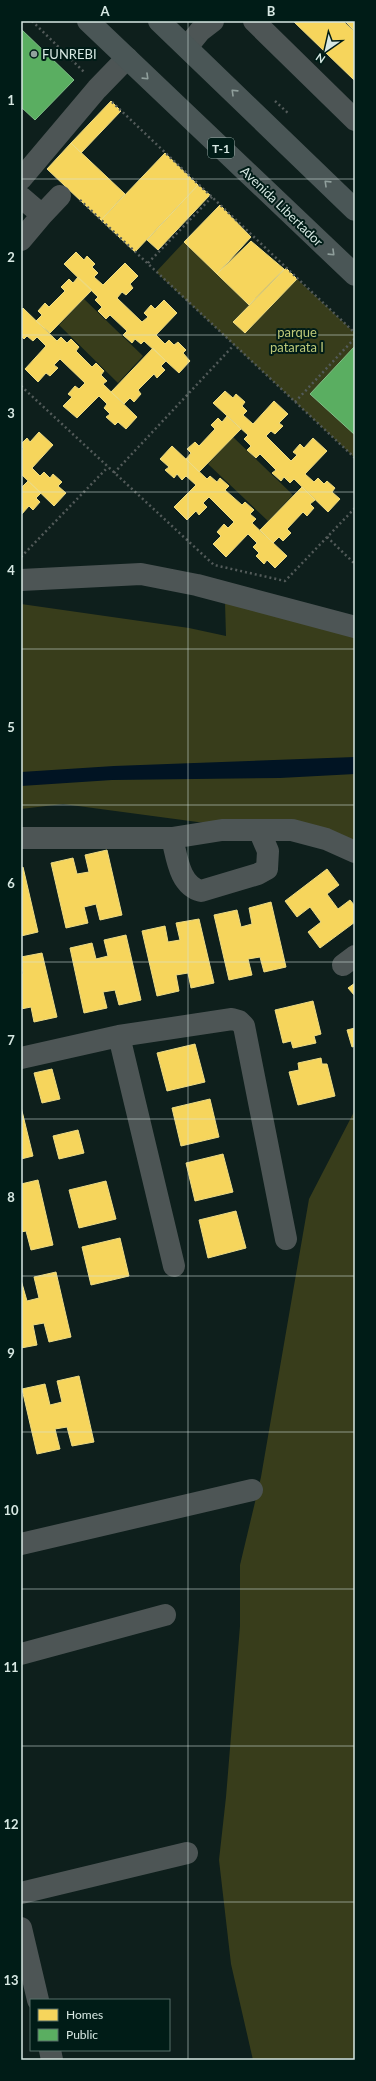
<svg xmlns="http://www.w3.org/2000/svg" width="376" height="2081" font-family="Lato,sans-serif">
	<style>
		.green { fill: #383d1b }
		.water { fill: #011423 }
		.homes { fill: #f6d55c; stroke: #eddb84 }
		.public { fill: #5aae61; stroke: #80bf88 }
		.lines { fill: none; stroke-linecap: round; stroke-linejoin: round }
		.path { stroke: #535b5a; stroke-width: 2.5; stroke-dasharray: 2 3; stroke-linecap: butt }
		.minor { stroke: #4d5555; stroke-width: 22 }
		.major { stroke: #4a5656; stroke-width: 22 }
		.oneway { stroke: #909f9c }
		.grid { fill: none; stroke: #d7e8e3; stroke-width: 1; stroke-opacity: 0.55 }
		.poi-dot { fill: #91a29d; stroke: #001c17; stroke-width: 1.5 }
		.labels { text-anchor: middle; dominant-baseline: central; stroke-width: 4; stroke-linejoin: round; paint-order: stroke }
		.shield { fill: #001c17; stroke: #96aba6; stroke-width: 1 }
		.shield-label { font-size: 12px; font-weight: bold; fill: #d7e8e3 }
		.poi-label { font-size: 13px; fill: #d7e8e3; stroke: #001c17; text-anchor: start }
		.street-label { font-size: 13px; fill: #d7e8e3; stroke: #001c17 }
		.park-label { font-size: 13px; fill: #bec979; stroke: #001c17 }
		.neatline { fill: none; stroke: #d7e8e3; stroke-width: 1.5 }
		.grid-label { font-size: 13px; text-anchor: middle; font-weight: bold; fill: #d7e8e3 }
	</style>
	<rect width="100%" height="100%" fill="#0e1f1c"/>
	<path class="green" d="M184,242L249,305L233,322L245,333L297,279L355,333V458L156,272Z
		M84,299L143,356L118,383L59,325Z
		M233,437L293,495L268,521L208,464Z
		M225,602L355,632V845L220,825L63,804L21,809V604L189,628L226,636Z
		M355,1110V2058L253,2060L231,1964L219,1860L226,1797L240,1626V1565L261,1477L309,1199Z"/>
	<path class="water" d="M355,757V774L280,778L112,780L21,786V772L114,766Z"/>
	<path class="homes" d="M293,21H343L355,32V81Z
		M345,21H355V31Z
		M111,101L121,111L81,153L71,143Z
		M71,143L125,194L101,220L47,169Z
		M165,153L198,185L135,252L101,220Z
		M198,185L210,195L158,250L147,240Z
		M220,205L251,237L217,274L184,242Z
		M251,241L284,269L249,305L217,274Z
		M76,252L84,260L87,256L95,264L92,267L98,273L94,277L103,285L125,263L138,276L130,284L133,288L126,295L122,292L117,298L142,322L148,317L144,313L151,305L155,309L164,300L177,313L156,335L165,344L169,340L174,345L178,342L186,350L183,353L190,361L179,373L144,341L141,344L135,339L132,343L123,335L127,331L110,315L106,319L98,311L102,307L95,300L98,297L64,264Z
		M286,268L297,279L245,333L233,322Z
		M78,277L92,290L50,333L36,321L42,315L38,311L45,303L49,307L65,291L61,287L69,279L73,283Z
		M23,308L57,341L61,337L67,343L71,339L79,347L76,351L92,367L96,363L104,371L101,375L107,381L103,384L137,417L126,429L118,422L115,425L106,417L110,414L104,408L107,404L99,396L77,418L63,406L72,397L68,394L75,386L79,389L85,383L60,359L54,365L58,368L50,376L46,373L38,382L25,369L46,346L37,337L33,341L27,336L24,339L21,336V310Z
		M153,348L166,361L161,366L165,370L157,378L154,374L138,390L141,394L134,402L130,398L124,404L111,392Z
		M225,391L233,398L236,394L245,402L242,406L247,411L243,415L253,424L274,401L288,414L279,423L283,426L275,434L271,431L266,436L291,461L297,455L293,452L300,444L304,448L313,438L327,451L305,474L314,482L318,478L324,484L327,481L335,488L332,492L340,499L328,512L294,479L290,483L284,477L281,481L272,473L276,470L260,454L256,458L247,450L251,446L244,439L248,435L213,403Z
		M227,416L241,429L199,472L186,459L191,453L187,449L195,442L199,446L215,429L211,425L218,418L222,422Z
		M39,432L53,445L32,468L40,476L44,472L50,478L53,474L62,482L58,486L66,493L54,506L21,474V452L23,449L21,444L27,438L30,442Z
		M172,446L207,479L210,476L217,482L220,478L229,486L225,490L242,505L245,502L254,510L250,514L256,519L252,523L287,556L275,568L267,560L264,564L256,556L259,553L253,547L257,543L248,534L226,557L213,544L221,536L217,532L224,524L228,528L234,522L209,497L203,503L207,507L199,515L196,511L187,520L174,507L196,485L186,476L182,480L177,474L174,478L165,470L169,467L160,459Z
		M28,481L41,493L36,498L40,502L33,510L29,506L21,515V488Z
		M302,487L315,500L310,504L314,508L307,516L303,512L287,529L291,533L283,541L279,537L273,543L260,530Z
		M107,850L122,915L100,920L96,904L84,907L88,923L66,928L51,863L73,858L77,874L89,872L85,855Z
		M23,867L38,932L21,936V868Z
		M327,869L339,885L327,894L338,909L350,900L355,906V922L320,948L308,932L321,922L310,907L297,917L285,901Z
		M271,902L286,967L264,972L260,957L248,959L252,975L229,980L214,915L237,910L241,927L252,924L249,908Z
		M199,919L214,983L191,988L188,973L176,975L179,991L157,996L142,931L165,926L168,942L180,940L176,923Z
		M126,935L141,1000L119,1005L115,990L103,992L107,1008L84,1013L70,948L92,943L96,959L108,956L104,940Z
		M42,953L57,1017L34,1022L31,1007L21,1009V974H23L21,957Z
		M355,983V996L348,988Z
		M313,1001L321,1034L314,1036L316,1043L293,1048L291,1041L283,1043L275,1010Z
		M355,1028V1046L352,1047L347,1030Z
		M195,1044L205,1082L167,1091L157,1053Z
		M321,1058L322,1064H327L335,1096L298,1105L289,1072L299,1070L298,1063Z
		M52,1069L60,1099L42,1103L34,1073Z
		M210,1099L219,1137L181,1146L172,1108Z
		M21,1107L33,1156L21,1159Z
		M78,1130L84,1153L59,1159L53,1136Z
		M223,1154L233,1192L195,1201L186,1163Z
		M38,1180L53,1245L31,1250L26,1231L21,1232V1184Z
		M106,1181L116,1219L79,1228L69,1190Z
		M236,1211L246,1248L208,1258L199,1220Z
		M120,1238L129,1276L91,1285L82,1247Z
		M56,1272L71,1337L49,1342L44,1323L33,1325L37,1345L21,1348V1280L27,1301L39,1298L34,1277Z
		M79,1376L94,1442L72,1446L67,1427L55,1429L60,1449L37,1454L22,1389L45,1384L50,1405L62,1402L57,1381Z"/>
	<path class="public" d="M21,29L74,80L35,120L21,107Z
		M355,346V435L310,394Z"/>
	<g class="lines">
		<path class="path" d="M32,21L84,72
			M275,101L289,114
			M112,102L355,333
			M80,200L355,458
			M148,263L213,196
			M21,386L214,565L285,581L355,508
			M295,402L355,338
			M114,473L234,345
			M327,537L355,564
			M21,557L108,467"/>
		<path class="minor" d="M254,21L355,120
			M187,47L200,31L213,21
			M21,179L97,89L127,58
			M21,197L42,215L60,196
			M21,240L42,215
			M21,580L141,574L197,585L355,627
			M21,838H172L222,830H292L326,839L355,852
			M172,838C177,857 179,885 201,891L258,874L267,869L268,851L259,830
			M343,965L355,956
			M119,1036L174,1266
			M21,1058L119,1036L232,1019L239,1021L244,1026L286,1239
			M21,1544L252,1490
			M21,1654L165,1615
			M21,1893L187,1853
			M21,1928L38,2000
			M50,2050L52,2060"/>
		<path class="major" d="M88,21L355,275
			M159,21L355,210"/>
	</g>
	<defs><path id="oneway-chevron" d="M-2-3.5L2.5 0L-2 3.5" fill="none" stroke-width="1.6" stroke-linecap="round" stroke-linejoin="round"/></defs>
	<g class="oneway">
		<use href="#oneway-chevron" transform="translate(146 77) rotate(44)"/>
		<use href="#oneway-chevron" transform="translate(234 92) rotate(-136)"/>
		<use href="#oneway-chevron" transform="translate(327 183) rotate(-136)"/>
		<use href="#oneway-chevron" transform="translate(332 253) rotate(44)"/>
	</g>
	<path class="grid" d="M188,21V2060M21,179H355M21,335H355M21,492H355M21,649H355M21,805H355M21,962H355M21,1119H355M21,1276H355M21,1432H355M21,1589H355M21,1746H355M21,1902H355"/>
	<circle class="poi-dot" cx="34" cy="54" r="4"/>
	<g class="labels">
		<rect class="shield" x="208" y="138" width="26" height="20" rx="3"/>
		<g class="shield-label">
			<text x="221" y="148">T-1</text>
		</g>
		<g class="poi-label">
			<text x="42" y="54">FUNREBI</text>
		</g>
		<g class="street-label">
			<text transform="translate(282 206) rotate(44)">Avenida Libertador</text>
		</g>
		<g class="park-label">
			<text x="297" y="332">parque<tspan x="297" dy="15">patarata I</tspan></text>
		</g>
	</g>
	<rect width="376" height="2081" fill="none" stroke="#001c17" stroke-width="44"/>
	<rect x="30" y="1999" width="140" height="52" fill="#001c17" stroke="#566e69"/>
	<rect x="38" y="2009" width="20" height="12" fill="#f6d55c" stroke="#566e69"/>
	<text x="66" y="2019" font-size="12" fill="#d7e8e3">Homes</text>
	<rect x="38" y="2029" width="20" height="12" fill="#5aae61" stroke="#566e69"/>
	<text x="66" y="2039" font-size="12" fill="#d7e8e3">Public</text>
	<g transform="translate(326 50) rotate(214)" stroke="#001c17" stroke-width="3" paint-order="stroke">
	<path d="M0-3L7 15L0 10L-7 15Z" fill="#d7e8e3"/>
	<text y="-6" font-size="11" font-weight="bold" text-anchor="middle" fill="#d7e8e3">N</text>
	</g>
	<rect x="22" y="22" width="332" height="2037" class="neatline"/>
	<g class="grid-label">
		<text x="105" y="16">A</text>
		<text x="271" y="16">B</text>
		<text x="11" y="105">1</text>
		<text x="11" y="262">2</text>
		<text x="11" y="418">3</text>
		<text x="11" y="575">4</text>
		<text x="11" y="732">5</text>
		<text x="11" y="888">6</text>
		<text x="11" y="1045">7</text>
		<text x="11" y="1202">8</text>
		<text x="11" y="1358">9</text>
		<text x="11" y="1515">10</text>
		<text x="11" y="1672">11</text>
		<text x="11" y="1829">12</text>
		<text x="11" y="1985">13</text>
	</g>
</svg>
